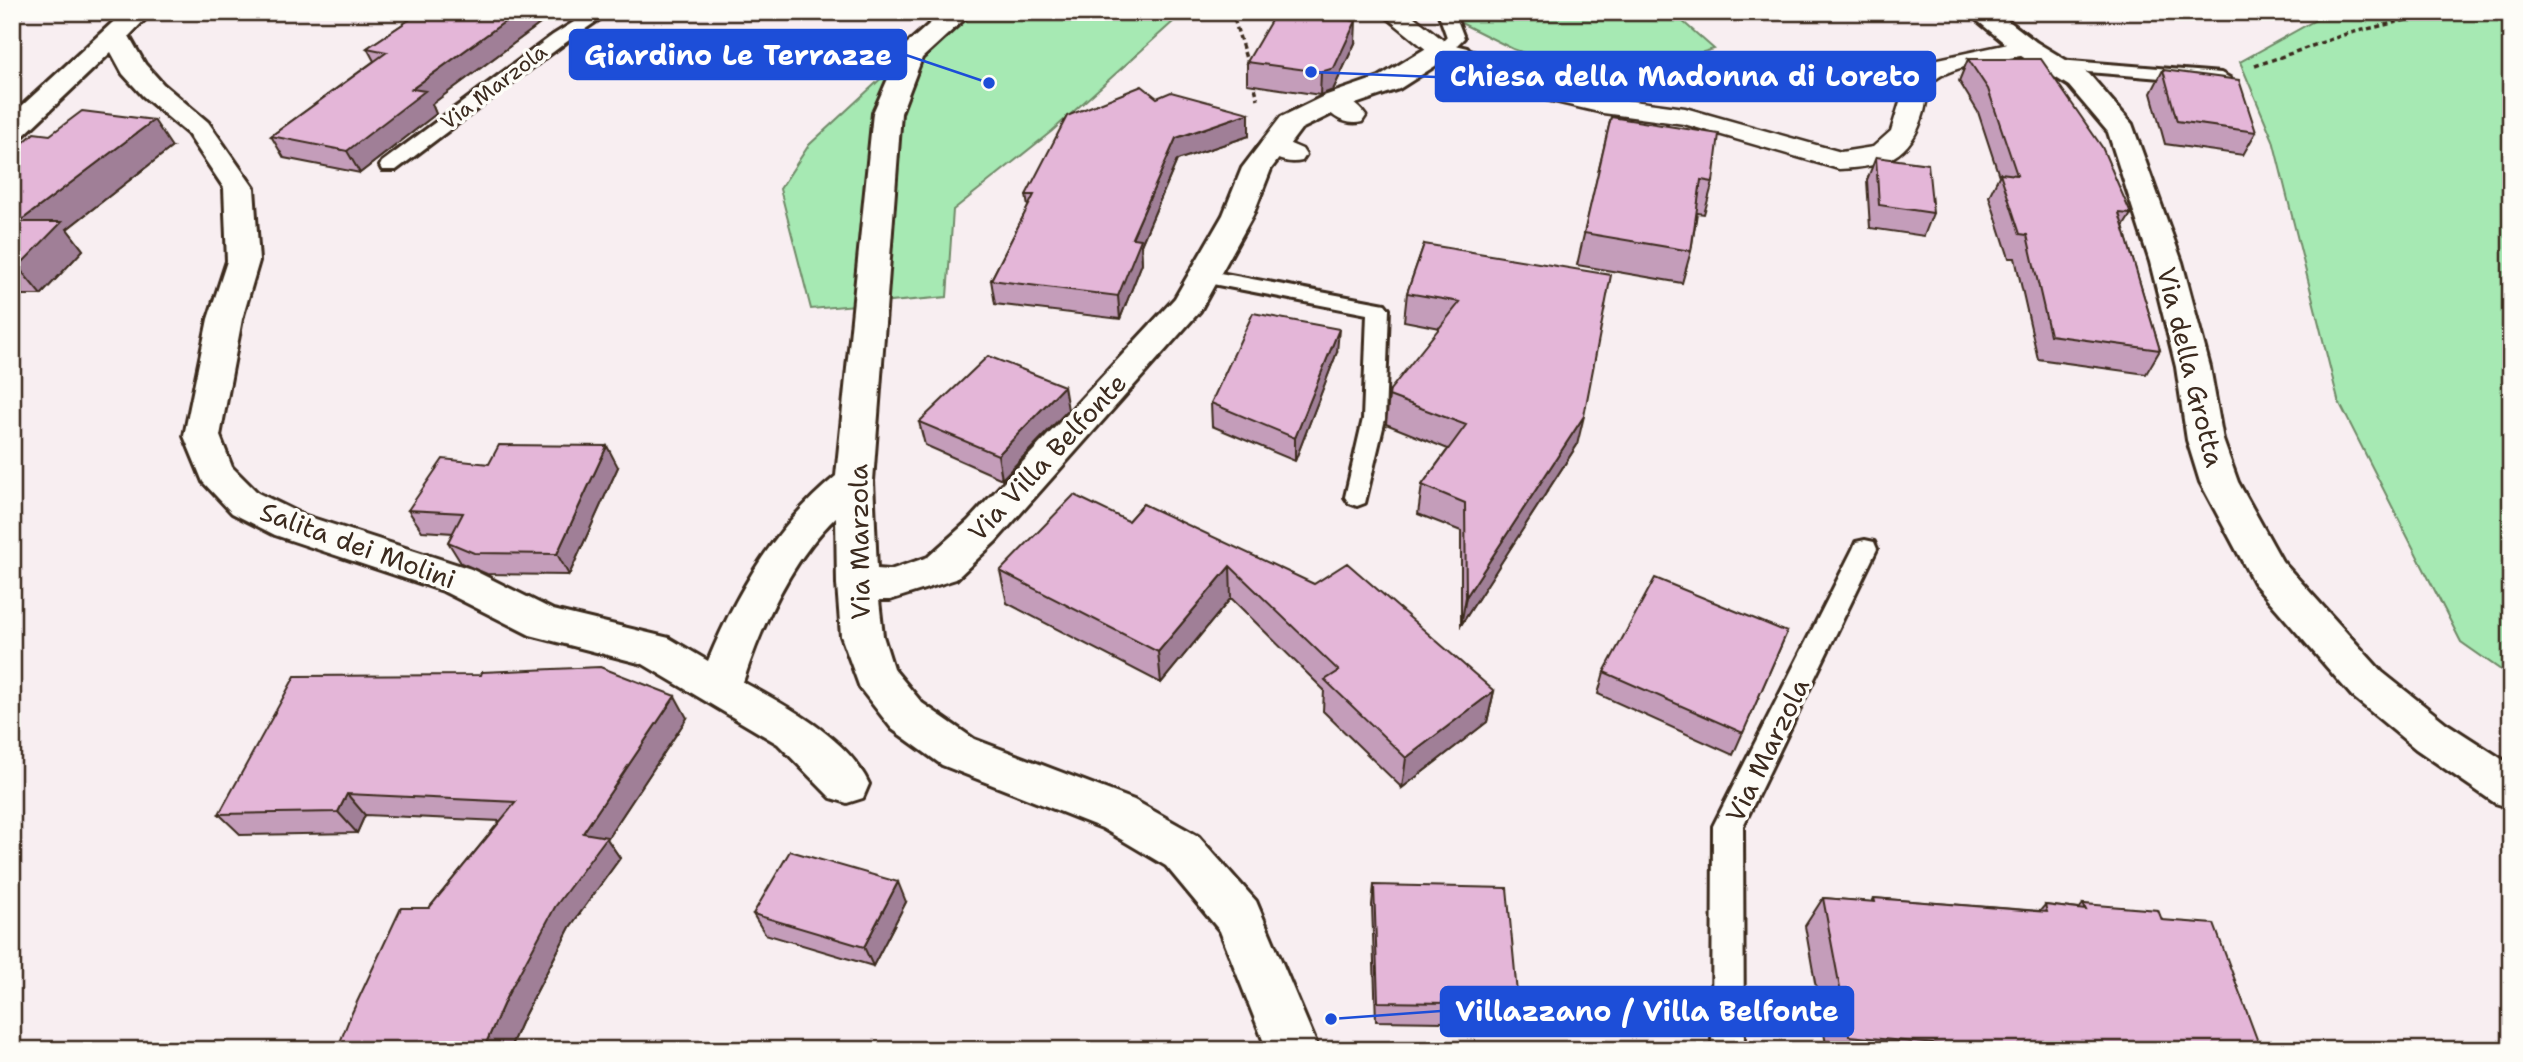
<svg xmlns="http://www.w3.org/2000/svg" width="2523" height="1062" font-family="'Shantell Sans',sans-serif">
	<style>
		.green { fill: #a6e9b3; stroke: #708a68; stroke-width: 2 }
		.lines { fill: none; stroke-linecap: round; stroke-linejoin: round }
		.service-casing { stroke: #3b2a1e; stroke-width: 6 }
		.pedestrian-casing { stroke: #3b2a1e; stroke-width: 5 }
		.minor-casing { stroke: #3b2a1e; stroke-width: 6 }
		.path { stroke: #3b2a1e; stroke-width: 3.5; stroke-dasharray: 5 3.5; stroke-linecap: butt }
		.service { fill: #fdfcf7; fill-rule: evenodd }
		.pedestrian { fill: #fdfcf7; fill-rule: evenodd }
		.minor { fill: #fdfcf7; fill-rule: evenodd }
		.wall { fill: #c49dba; stroke: #3b2a1e; stroke-width: 2 }
		.shaded-wall { fill: #a07f97; stroke: #3b2a1e; stroke-width: 2 }
		.building { fill: #e4b6d8; stroke: #3b2a1e; stroke-width: 2 }
		.labels { text-anchor: middle; dominant-baseline: central; stroke-width: 7; stroke-linejoin: round; paint-order: stroke }
		.far-street-label { font-size: 21px; fill: #3b2a1e; stroke: #fdfcf7 }
		.street-label { font-size: 26px; fill: #3b2a1e; stroke: #fdfcf7 }
		.leader { fill: none; stroke: #1d4ed8; stroke-width: 2.5 }
		.callout-dot { fill: #1d4ed8; stroke: #fdfcf7; stroke-width: 2.5 }
		.callout { fill: #1d4ed8; stroke: #1d4ed8; stroke-width: 2.5 }
		.callout-label { font-size: 28px; text-anchor: middle; font-weight: bold; fill: #fff }
	</style>
	<rect width="100%" height="100%" fill="#f8eef1"/>
	<filter id="ink" filterUnits="userSpaceOnUse"><feTurbulence type="fractalNoise" baseFrequency=".0143" numOctaves="2"/><feDisplacementMap in="SourceGraphic" scale="14" xChannelSelector="R" yChannelSelector="G"/><feConvolveMatrix kernelMatrix="1 2 1 2 8 2 1 2 1" color-interpolation-filters="sRGB"/></filter>
	<g filter="url(#ink)">
		<path class="green" d="M953,12H1184L1052,131L953,210L947,297L811,309L780,189L809,145Z
			M1439,12H1672L1714,49L1660,64L1643,95L1513,49Z
			M2330,12H2511V677L2461,642L2338,400L2273,140L2240,62Z"/>
		<g class="lines">
			<defs>
				<path id="service" d="M590,12H610L565,43L396,170H382L380,166L382,162L553,35Z
					M1438,12H1454L1464,38L1448,54L1442,55L1434,50L1447,37Z
					M2058,60L2221,73L2230,78L2221,83L2052,69L2049,65L2052,61Z
					M1204,270L1385,304L1389,309L1385,419L1365,503L1357,506L1349,503L1345,497L1363,419L1367,314L1197,281L1194,276L1197,271Z
					M1865,540L1874,542L1877,549L1743,826L1744,1050H1712L1713,826L1853,549L1856,542Z"/>
				<path id="pedestrian" d="M1380,12H1408L1453,48L1467,49L1561,87L1603,97L1685,108L1841,152L1873,147L1891,131L1907,79L1929,61L2027,40L2036,43L2040,48L2036,53C2012,59 1948,64 1933,82C1928,88 1926,104 1924,112C1911,158 1884,167 1839,169L1684,124L1603,113L1543,99L1447,56L1433,55Z
					M1334,94C1346,97 1358,105 1366,116L1362,122C1345,126 1330,116 1321,102L1325,96Z
					M1274,137L1302,149L1306,155L1302,161C1287,165 1269,158 1260,145L1264,139Z"/>
				<path id="minor" d="M124,12H152L129,36L145,64L163,84L208,122L254,188L259,261L242,319L220,436L232,467L258,493L303,515L471,569L553,610L669,638L708,661C737,591 776,525 836,476L873,113L901,49L943,12H972L922,58L901,113L873,481L877,569L890,570L928,557L968,521L1175,298L1223,215L1242,168L1281,117L1324,96L1379,77L1433,44L1442,42L1467,48L1471,54L1467,60L1458,62L1446,59L1399,89L1344,108L1301,129L1271,169L1253,215L1200,311L996,541L956,579L890,600H879L883,636L893,668L922,703L974,739L1134,800L1198,836L1256,901L1319,1050H1267L1220,931L1166,866L1102,828L942,765L892,729L860,688L841,636L837,584L836,517C791,560 762,624 743,682C786,706 847,737 869,784L863,798L847,803L831,798L778,744L643,664L530,635L443,591L275,535L232,513L203,482L184,436L208,319L227,261L224,188L188,134L143,96L123,74L111,52L22,137L12,140V115Z
					M1967,12H1997L2036,42L2089,74L2132,124L2182,262L2210,367L2223,440L2238,482L2282,561L2382,672L2446,723L2511,765V808L2495,803L2416,749L2352,696L2254,583L2200,482L2187,440L2176,367L2150,262L2108,132L2069,86L2018,54Z"/>
			</defs>
			<use href="#service" class="service-casing"/>
			<use href="#pedestrian" class="pedestrian-casing"/>
			<use href="#minor" class="minor-casing"/>
			<path class="path" d="M1248,65L1234,19L1238,13L1278,19L1283,12
				M2255,66L2346,34L2440,12
				M1253,80L1258,99"/>
			<use href="#service" class="service"/>
			<use href="#pedestrian" class="pedestrian"/>
			<use href="#minor" class="minor"/>
		</g>
		<path class="wall" d="M421,12H556L432,104L436,114L360,173L284,158L271,136L374,61L367,48Z
			M1355,43L1333,90L1320,95L1247,84V62Z
			M1968,59L2131,214L2123,227L2160,350L2146,374L2038,359L2015,258H2009L1989,196L1999,176L1978,112L1959,81Z
			M2163,70L2256,132L2243,155L2165,144L2151,93Z
			M1157,98L1249,113V136L1177,160L1141,245L1142,263L1120,319L995,304L991,280L1028,207L1026,195Z
			M1611,117L1713,182L1704,214L1697,213L1691,251L1682,283L1577,265Z
			M172,147L67,229L83,250L41,295H12V153Z
			M1876,157L1933,213L1924,236L1870,228L1867,180Z
			M1424,244L1577,445L1461,625V531L1418,514L1422,485L1448,449L1386,424L1389,396L1440,328L1404,321L1407,293Z
			M1337,352L1295,461L1212,426L1211,403Z
			M1068,410L1002,479L925,445L919,422Z
			M489,464L618,467L569,575L487,574L461,563L448,542L453,533L422,531L408,510Z
			M1143,504L1494,691L1487,722L1402,788L1323,711L1324,690L1231,598L1161,683L1007,603L1000,571L1128,521Z
			M1787,632L1733,755L1598,694L1604,672Z
			M687,718L607,839L620,858L570,927L524,1016L509,1050H337L429,908L500,821L365,815L357,833L241,835L219,814Z
			M1374,885L1518,1004L1512,1023L1376,1021L1372,905Z
			M1823,898L1872,902L1874,898L2040,911L2045,905L2079,909L2083,904L2162,920L2261,1050H1827L1805,926Z
			M906,902L873,966L765,934L753,914Z"/>
		<path class="shaded-wall" d="M12,12H30L12,23Z
			M518,12H556L432,104L436,114L360,173L347,151L412,89Z
			M1356,21L1355,43L1333,90L1320,95L1321,72Z
			M1249,113V136L1177,160L1141,245L1142,263L1120,319L1118,296L1132,238L1176,138Z
			M154,120L172,147L67,229L83,250L41,295L18,267L19,222Z
			M1339,329L1337,352L1295,461V438Z
			M1064,386L1068,410L1002,479L998,455Z
			M1584,416L1577,445L1461,625L1466,597Z
			M607,446L618,467L569,575L557,554Z
			M1230,566L1231,598L1161,683L1158,652Z
			M1494,691L1487,722L1402,788L1406,758Z
			M675,696L687,718L607,839L620,858L570,927L524,1016L509,1050H483L506,998L583,833Z
			M347,794L365,815L357,833L338,812Z
			M898,882L906,902L873,966L864,947Z"/>
		<path class="building" d="M421,12H518L412,89L425,91L347,151L271,136L387,52L367,48Z
			M1276,12H1291L1356,21L1334,68L1321,72L1247,62Z
			M1968,59H2041L2102,147L2131,214L2119,213L2160,350L2050,335L2027,235L2020,234L2000,173L2017,175L1988,89Z
			M2163,70L2239,80L2256,132L2177,121Z
			M1142,86L1157,98L1171,92L1249,113L1176,138L1132,238L1141,239L1118,296L991,280L1034,195H1026L1067,116Z
			M82,111L154,120L19,222H62L18,267H12V153L34,133L50,135Z
			M1611,117L1719,134L1713,182L1701,180L1691,251L1584,233Z
			M1876,157L1928,164L1933,213L1879,205Z
			M1424,244L1611,275L1584,416L1466,597L1465,503L1422,485L1466,425L1389,396L1390,390L1460,302L1407,293Z
			M1253,313L1339,329L1295,438L1211,403Z
			M988,356L1064,386L998,455L919,422Z
			M499,445L607,446L557,554L474,553L448,542L463,513L408,510L443,459L489,464Z
			M1074,495L1128,521L1143,504L1314,584L1347,563L1494,691L1406,758L1325,680L1339,671L1230,566L1158,652L1000,571Z
			M1655,578L1787,632L1743,733L1604,672Z
			M600,667L675,696L583,833L607,837L555,907L506,998L483,1050H337L350,1017L401,908H429L516,802L347,794L338,812L219,814L295,676L481,675L482,672Z
			M790,851L898,882L864,947L753,914Z
			M1374,885L1507,888L1518,1004L1378,1002Z
			M1823,898L1875,902L1874,898L2047,912L2045,905L2086,910L2083,904L2158,910L2162,920L2214,924L2261,1050H2145L2097,1045L2099,1050H2003L1849,1036Z"/>
	</g>
	<g class="labels">
		<g class="far-street-label">
			<text transform="translate(494 87) rotate(-37)">Via Marzola</text>
		</g>
		<g class="street-label">
			<text transform="translate(2191 367) rotate(76)">Via della Grotta</text>
			<text transform="translate(1047 457) rotate(-47)">Via Villa Belfonte</text>
			<text transform="translate(859 542) rotate(-91)">Via Marzola</text>
			<text transform="translate(358 545) rotate(20)">Salita dei Molini</text>
			<text transform="translate(1767 750) rotate(-64)">Via Marzola</text>
		</g>
	</g>
	<path class="leader" d="M989 83L906 55M1311 72L1436 77M1331 1019L1441 1011"/>
	<g class="callout-dot">
		<circle cx="989" cy="83" r="7"/>
		<circle cx="1311" cy="72" r="7"/>
		<circle cx="1331" cy="1019" r="7"/>
	</g>
	<g class="callout">
		<rect x="570" y="30" width="336" height="49" rx="7"/>
		<rect x="1436" y="52" width="499" height="49" rx="7"/>
		<rect x="1441" y="987" width="412" height="49" rx="7"/>
	</g>
	<g class="callout-label">
		<text x="738" y="65">Giardino Le Terrazze</text>
		<text x="1685" y="86">Chiesa della Madonna di Loreto</text>
		<text x="1647" y="1021">Villazzano / Villa Belfonte</text>
	</g>
	<rect width="2523" height="1062" fill="none" stroke="#fdfcf7" stroke-width="42"/>
	<rect x="21" y="21" width="2481" height="1020" fill="none" stroke="#3b2a1e" stroke-width="2.5" filter="url(#ink)"/>
</svg>
